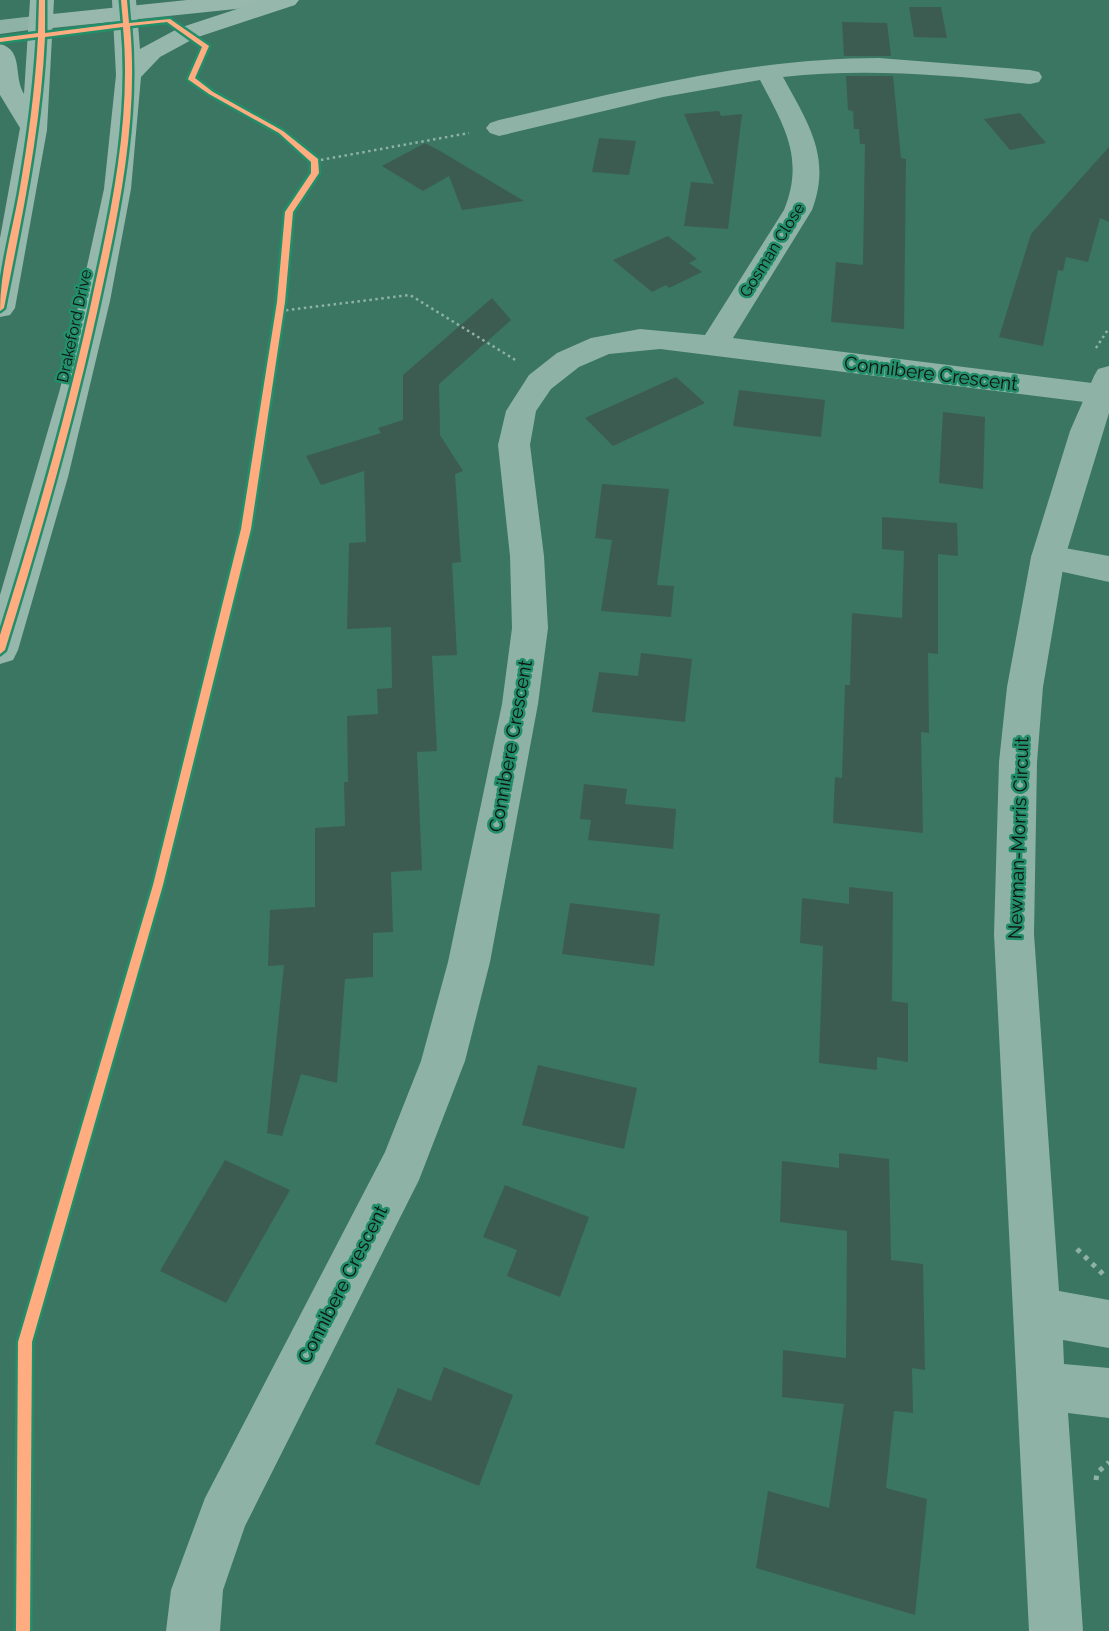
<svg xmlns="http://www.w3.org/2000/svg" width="1109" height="1631" font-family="Raleway,sans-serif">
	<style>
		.building { fill: #3d5c51 }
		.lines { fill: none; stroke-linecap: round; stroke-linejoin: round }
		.path-far1 { stroke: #8eb2a6; stroke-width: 2.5; stroke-dasharray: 2.5 3.5; stroke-linecap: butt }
		.path { stroke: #8eb2a6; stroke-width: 5; stroke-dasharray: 4.5 6; stroke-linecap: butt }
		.minor { fill: #8eb2a6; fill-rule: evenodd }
		.tertiary { fill: #8eb2a6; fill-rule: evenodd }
		.secondary { fill: #98b8ad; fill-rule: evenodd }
		.trunk { fill: #96b7ac; fill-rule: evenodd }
		.cycleway-casing { stroke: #228e6a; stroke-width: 5 }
		.cycleway { fill: #ffac80; fill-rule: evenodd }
		.labels { text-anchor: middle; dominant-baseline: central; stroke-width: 5; stroke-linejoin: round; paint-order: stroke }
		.far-street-label { font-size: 16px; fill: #111; stroke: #228e6a }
		.street-label { font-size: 19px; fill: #111; stroke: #228e6a }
	</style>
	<rect width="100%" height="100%" fill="#3a7662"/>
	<path class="building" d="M909,7H941L947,38L914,37Z
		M842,22L887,23L891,56H844Z
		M846,76H893L901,158L906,159L904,329L831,322L836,262L863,265L865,144H860L859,129H854L853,111L848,110Z
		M719,111L721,116L742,114L728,229L684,226L691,182L714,184L684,114Z
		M1020,113L1046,143L1010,150L984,119Z
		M599,138L636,141L629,175L592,172Z
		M425,143L440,151L524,201L462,210L449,176L423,191L382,166Z
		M1109,147V222L1100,218L1088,262L1066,257L1063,271L1058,270L1043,346L999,337L1031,234Z
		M668,236L697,259L689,263L702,272L669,288L666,285L652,292L613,260Z
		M492,298L511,320L439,384L440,435L463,471L455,474L461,562L452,563L457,655L432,656L437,751L417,752L422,870L391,872L393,932L373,933V977L345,979L337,1083L301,1074L282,1136L267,1133L284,965L268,966L270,910L315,907V828L345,826L344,782H348L347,716L378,714L377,689L392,688L391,627L347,629L349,543L366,542L364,471L321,485L306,456L381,433L378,428L403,420V375Z
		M676,377L705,403L613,446L585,418Z
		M739,390L825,400L821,437L733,426Z
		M943,412L985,417L983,489L939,483Z
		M602,484L669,489L657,585L674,586L671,617L601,611L612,540L595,538Z
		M882,517L957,523L958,556L938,554V654L928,653L929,733L921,732L923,833L833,823L835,777L842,778L845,685H850L852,613L902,618L904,551L882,549Z
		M641,653L692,659L685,722L592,712L599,672L638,676Z
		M584,784L627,789L625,804L676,809L673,849L588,840L591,820L580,819Z
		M849,887L893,892L892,1001L908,1003V1062L877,1057V1070L819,1063L823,946L800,943L802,898L849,904Z
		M570,903L660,914L654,966L562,954Z
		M538,1065L637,1088L624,1149L522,1125Z
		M839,1153L889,1159L891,1260L923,1264L925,1370L912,1368L913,1413L894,1411L886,1488L927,1499L915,1615L756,1568L768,1491L829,1508L844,1404L782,1397L783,1350L846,1358L847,1231L780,1222L782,1161L839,1168Z
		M225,1160L290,1190L226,1303L160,1271Z
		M505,1185L589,1217L560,1297L507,1276L517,1250L483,1237Z
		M444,1367L513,1395L479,1486L375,1444L398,1388L431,1401Z"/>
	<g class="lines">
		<path class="path-far1" d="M315,161L469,133
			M280,311L410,295L517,361
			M1096,348L1109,328"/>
		<path class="path" d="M1077,1249L1106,1277
			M1096,1480L1097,1473L1109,1462"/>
		<path class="minor" d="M43,15L51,17L55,22L51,27L0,34V20Z
			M879,58L1030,70L1039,72L1042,77L1039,82L1030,84C948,75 866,68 783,77C808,123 832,157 812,210L733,338L1100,384L1109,386V402L1100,404L660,349L609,354L579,367L551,389L536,411L530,445L544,556L548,628L538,704L490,962L465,1061L419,1180L245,1526L223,1590L220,1631H166L171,1590L205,1498L385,1152L421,1061L448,962L502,704L512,628L510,556L498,445L506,411L529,375L557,353L591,338L640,329L705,335L784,210C805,158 784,126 760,80L663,97L499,136L490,133L486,128L490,123L499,120C625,91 749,58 879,58Z
			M1048,545L1109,556V582L1036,566L1031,557L1036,548Z"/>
		<path class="tertiary" d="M1109,366V413L1065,557L1043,687L1037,762L1034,934L1059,1291L1109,1300V1348L1063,1340L1064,1364L1109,1368V1418L1068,1413L1083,1631H1029L994,934L999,762L1007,687L1031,557L1070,431L1094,376L1098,369Z"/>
		<path class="secondary" d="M187,0H267L263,5L255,7L43,29L35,27L31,22L35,17L43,15Z"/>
		<path class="trunk" d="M30,0H54L47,130L15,308L10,315L0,317V238L20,128L0,95V44C24,50 13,76 24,94Z
			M112,0H136L140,49L179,28L264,0H299L295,5L195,38L160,57L141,77L131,189L110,301L68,477L18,650L13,660L0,664V595L60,389L104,189L116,75Z"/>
		<defs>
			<path id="cycleway" d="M39,0H45V33L123,23L121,0H127L129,23L170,19L209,46L195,78L213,92L283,131L318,159L319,173L293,212L285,302L251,529L163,885L32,1342L30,1631H16L18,1342L153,885L241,529L277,302L285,212L311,173V162L279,133L209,94L189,80L188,79L202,47L167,22L130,26C138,111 122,197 104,280C78,405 43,528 5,650L0,654V635C37,518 71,400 96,280C114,198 131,112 123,27L45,37C41,128 22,218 4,308L0,311C0,271 12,232 19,193C28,142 35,90 38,37L0,42V38L38,33Z"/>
		</defs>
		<use href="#cycleway" class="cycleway-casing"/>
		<use href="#cycleway" class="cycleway"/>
	</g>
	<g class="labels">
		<g class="far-street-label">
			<text transform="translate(772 250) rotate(-58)">Gosman Close</text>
			<text transform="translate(74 326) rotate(-78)">Drakeford Drive</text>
		</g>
		<g class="street-label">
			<text transform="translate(931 373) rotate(7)">Connibere Crescent</text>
			<text transform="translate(510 746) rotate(-80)">Connibere Crescent</text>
			<text transform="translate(1018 838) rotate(-88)">Newman-Morris Circuit</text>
			<text transform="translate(342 1284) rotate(-63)">Connibere Crescent</text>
		</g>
	</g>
</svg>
